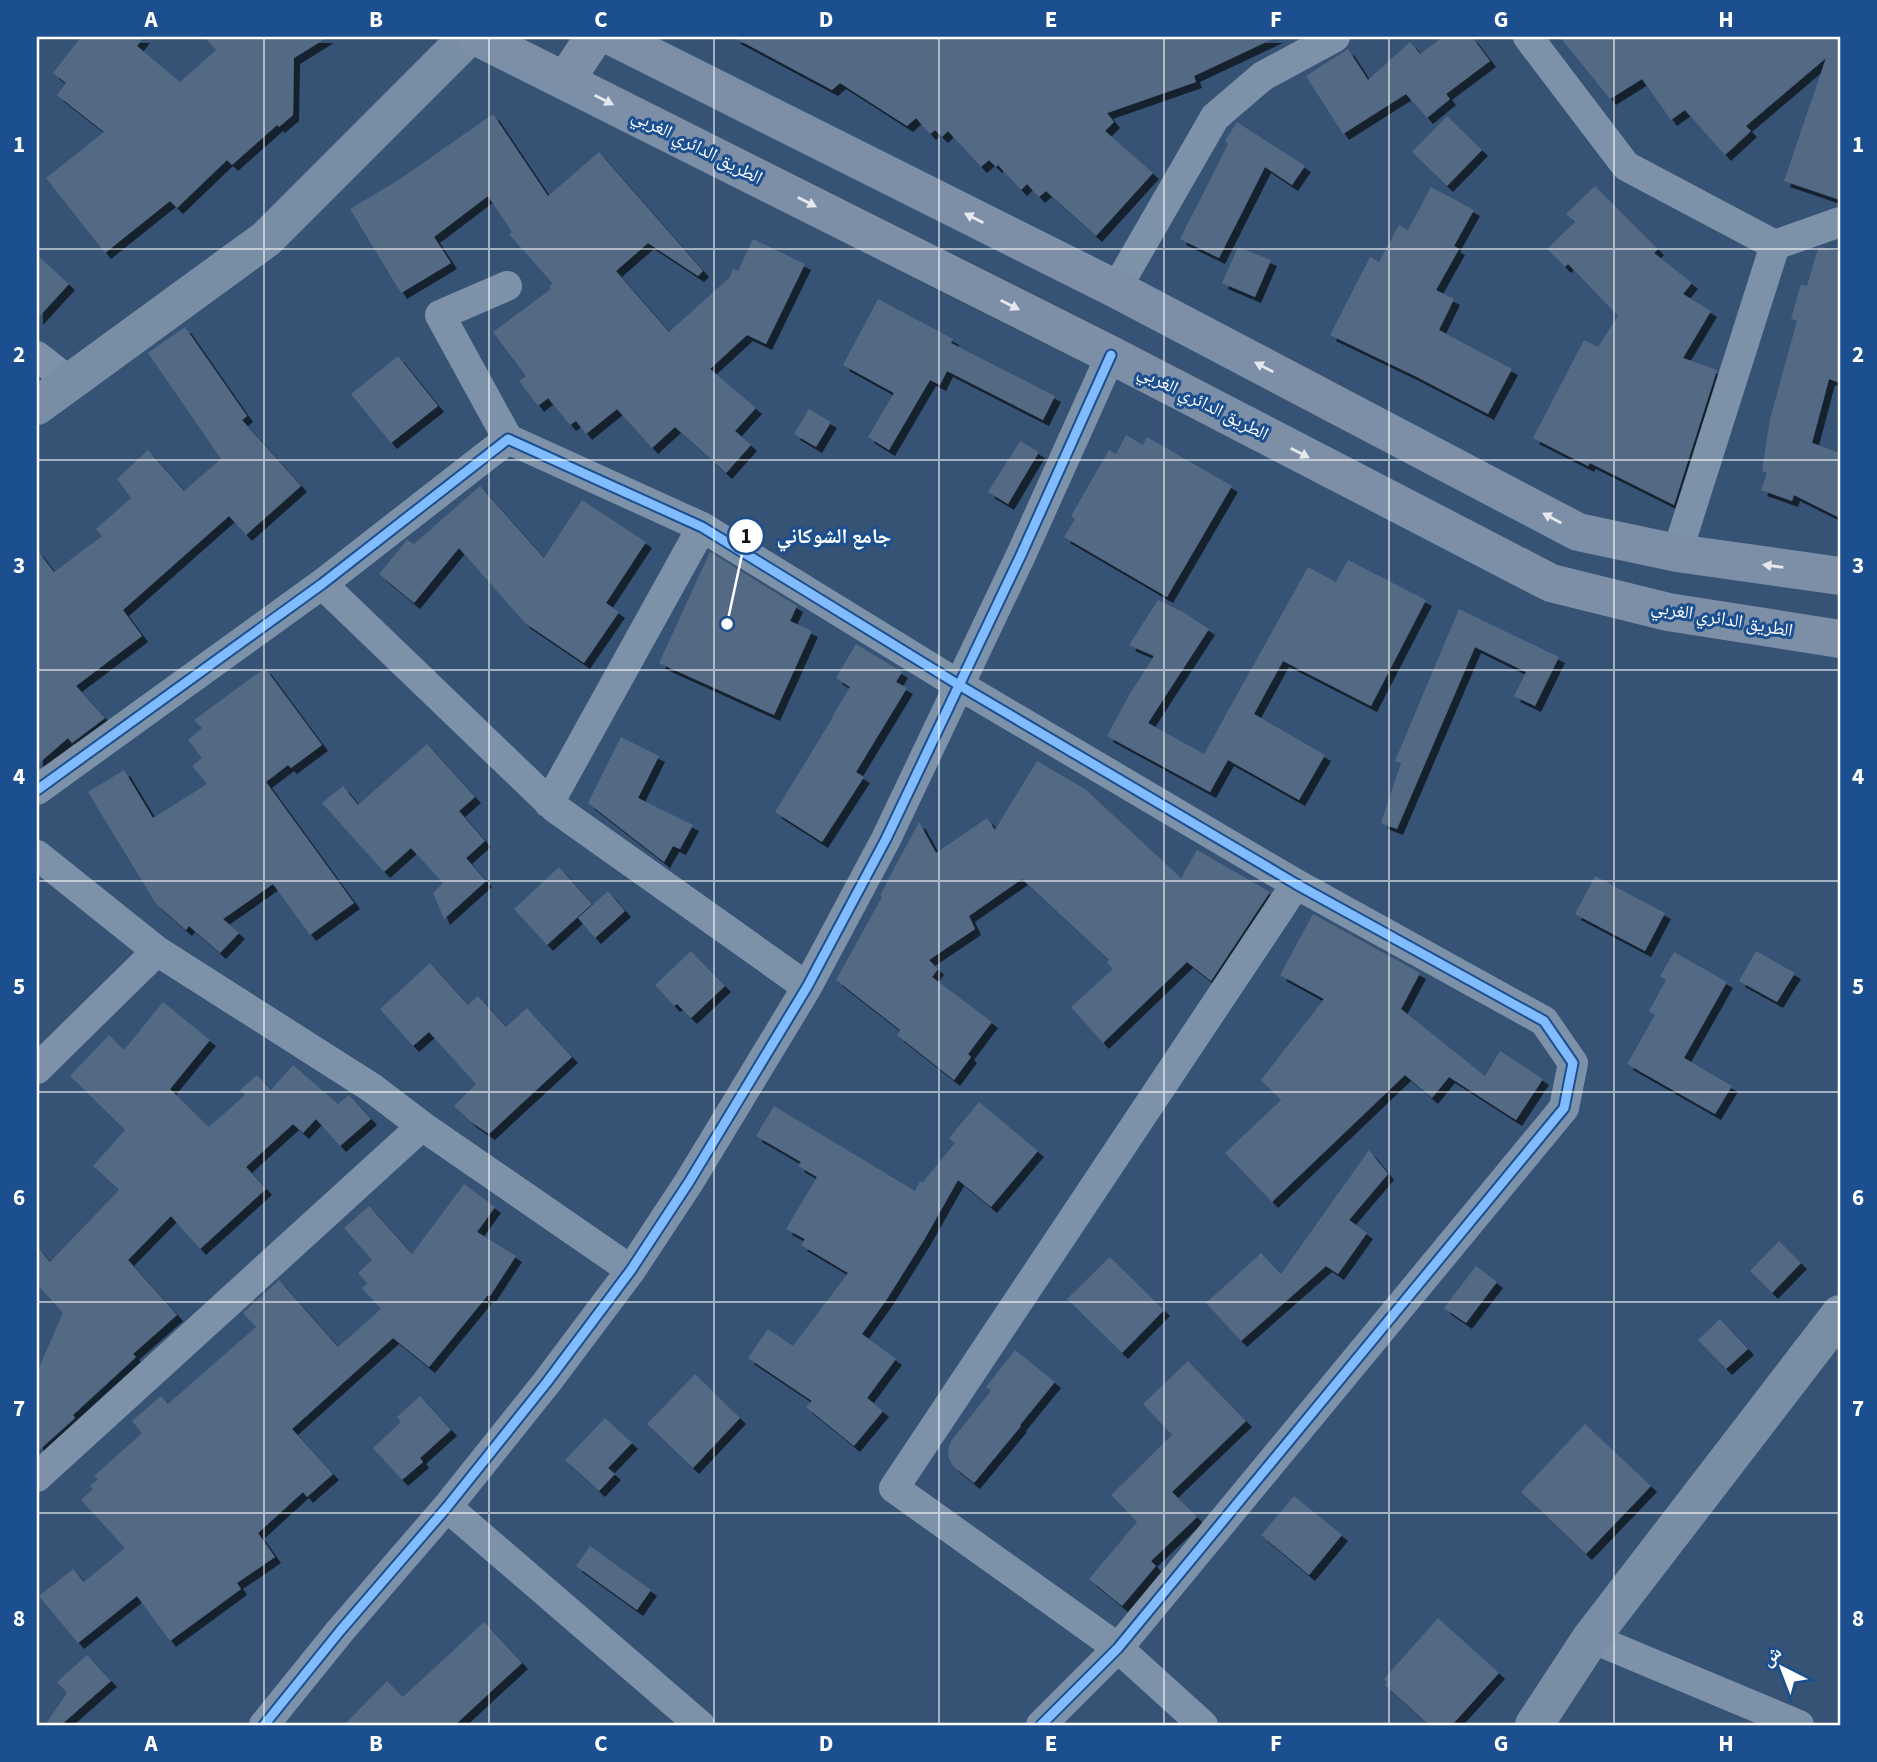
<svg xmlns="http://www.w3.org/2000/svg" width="1877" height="1762" font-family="'Source Sans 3','Noto Naskh Arabic',sans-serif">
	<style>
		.building { fill: #526984; filter: url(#shadow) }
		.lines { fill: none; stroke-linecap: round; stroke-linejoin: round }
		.street { stroke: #7d92a8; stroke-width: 30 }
		.secondary { stroke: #798da4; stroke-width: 38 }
		.primary { stroke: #7d8ea7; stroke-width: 38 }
		.cycleway-casing { stroke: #1b4f8f; stroke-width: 13 }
		.cycleway { stroke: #80bcff; stroke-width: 9 }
		.oneway { fill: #e5e8ed }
		.grid { fill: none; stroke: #fff; stroke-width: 2; stroke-opacity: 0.55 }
		.labels { text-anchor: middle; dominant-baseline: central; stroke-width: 6; stroke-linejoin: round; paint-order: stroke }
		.street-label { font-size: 19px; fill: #fff; stroke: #1b4f8f }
		.leader { fill: none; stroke: #fff; stroke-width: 2.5 }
		.callout-dot { fill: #fff; stroke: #1b4f8f; stroke-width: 2.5 }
		.mark-label { font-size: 21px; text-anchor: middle; font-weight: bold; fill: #111 }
		.callout-label { font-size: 21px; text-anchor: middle; font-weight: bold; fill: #fff; stroke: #1b4f8f; stroke-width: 6; stroke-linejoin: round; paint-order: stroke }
		.neatline { fill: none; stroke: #fff; stroke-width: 2.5 }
		.grid-label { font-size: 23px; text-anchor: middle; font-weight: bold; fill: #fff }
	</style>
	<defs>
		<filter id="shadow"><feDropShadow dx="6" dy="6" stdDeviation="0" flood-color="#0009"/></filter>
	</defs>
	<rect width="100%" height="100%" fill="#365274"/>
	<path class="building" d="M81,37H144L137,46L180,82L216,50L204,37H328L294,58L293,115L279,127L277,125L232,165L227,160L177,208L170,201L105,253L46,178L104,132L57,95L66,83L53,73Z
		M733,37H1277L1194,76L1196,82L1107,113L1114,122L1105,131L1153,173L1096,236L1046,191L1039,197L1027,184L1021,190L998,165L996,167L989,160L981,167L948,131L942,137L935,130L930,134L916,118L907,126L840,83L832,90Z
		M1443,37H1472L1490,61L1446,94L1450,99L1427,118L1406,94L1343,134L1306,76L1348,49L1368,80L1410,42L1420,54Z
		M1560,37H1840V200L1784,181L1826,58L1746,126L1751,131L1725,155L1685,110L1671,120L1642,79L1610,99Z
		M493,114L548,196L599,152L703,271L698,276L648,243L616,271L669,332L729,278L733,269L738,271L753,239L805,264L766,344L747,335L710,369L756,408L735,431L751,445L726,473L675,427L652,448L617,409L586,434L576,421L570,425L548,398L538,406L519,381L526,376L493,332L551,289L549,286L553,284L509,234L512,232L488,196L434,237L451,263L401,293L350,209L400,179Z
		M1447,116L1482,150L1447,186L1412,152Z
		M1237,122L1305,166L1292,185L1265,167L1219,258L1180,239L1228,144L1225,141Z
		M1595,186L1658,249L1654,253L1692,283L1683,294L1711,311L1683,358L1717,370L1674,505L1590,463L1588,466L1533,438L1584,340L1598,347L1618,316L1568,264L1565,267L1547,249L1575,222L1566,214Z
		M1431,187L1474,210L1454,246L1459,249L1436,290L1454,299L1439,330L1512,369L1488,414L1415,376L1330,335L1370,257L1379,262L1399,225L1408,230Z
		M1238,247L1271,260L1255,297L1222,283Z
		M1822,247L1840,252V383L1829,379L1812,443L1840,453V518L1794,495L1792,501L1761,490L1767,473L1762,471L1770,419L1797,321L1791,319L1801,284L1807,286L1818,248Z
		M37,255L69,284L37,319Z
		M878,299L953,339L951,343L1055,396L1043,420L947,371L940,385L930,380L889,450L868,437L894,393L843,365Z
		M185,327L247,416L242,420L301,486L246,535L229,516L123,610L142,636L76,686L105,718L72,743L68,738L37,765V550L54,572L102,536L96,529L131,498L117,479L148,450L184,491L221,459L148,353Z
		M398,356L438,406L391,443L351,394Z
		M809,409L831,422L816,447L794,434Z
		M1126,435L1143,445L1147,437L1232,486L1167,597L1064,537L1075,519L1071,516L1109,450L1116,454Z
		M1020,441L1039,452L1008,504L988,492Z
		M480,486L544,558L582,500L646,542L606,603L619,612L584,663L525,623L459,548L414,603L379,574L407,540L414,544Z
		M710,552L797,606L790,621L812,631L774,715L659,663Z
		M1348,560L1426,600L1371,706L1283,661L1254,714L1325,755L1299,800L1228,760L1210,792L1107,736L1129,695L1154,656L1129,645L1158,600L1183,612L1209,629L1148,723L1204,754L1308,567L1336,582Z
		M1459,609L1559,657L1535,706L1514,696L1526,672L1475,647L1397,829L1381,823L1401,763L1395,761Z
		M856,644L902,672L896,682L907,688L856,772L864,777L822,842L775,812L833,717H832L850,687L836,678Z
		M265,668L322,745L291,768L288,765L266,782L354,903L310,935L273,884L223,919L239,933L220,953L189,926L186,930L156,904L88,792L124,770L153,818L207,784L192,766L202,758L188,740L202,728L194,720Z
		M621,737L659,756L638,798L693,825L680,849L673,846L664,862L588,803Z
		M427,744L475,797L459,811L485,841L466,858L486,881L444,919L433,893L443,883L411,848L384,872L322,803L343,786L358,805Z
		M1037,761L1085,789L1181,878L1197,850L1270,892L1211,981L1187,962L1103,1043L1071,1007L1113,969L1107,963L1109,960L1022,879L969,916L975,929L929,960L938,969L932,977L992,1022L968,1054L971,1057L954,1080L897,1035L900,1030L836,980L882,897L880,895L919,822L936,853L987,818L995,830Z
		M559,867L592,904L547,945L514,909Z
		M1595,876L1665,913L1645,951L1575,914Z
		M608,891L625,911L595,938L578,918Z
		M1313,914L1420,973L1401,1009L1485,1076L1500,1051L1543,1079L1516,1120L1449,1077L1432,1098L1405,1075L1272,1202L1225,1153L1281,1100L1261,1080L1324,999L1280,975Z
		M691,951L725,986L691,1018L677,1004L674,1006L655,985Z
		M1756,951L1795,973L1777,1002L1739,981Z
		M1674,952L1727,982L1684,1058L1732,1086L1715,1114L1627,1064L1655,1015L1649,1011L1666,980L1660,976Z
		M430,963L468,1005L478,996L506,1027L527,1008L572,1057L489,1134L471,1122L454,1106L476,1084L429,1032L413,1046L380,1009Z
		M163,1002L210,1040L170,1089L209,1127L245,1095L240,1090L257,1075L271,1090L293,1065L338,1104L349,1095L371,1119L340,1146L316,1119L303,1133L293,1124L246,1167L266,1189L200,1249L171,1216L128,1260L177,1315L133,1354L136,1357L73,1415L75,1418L37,1452V1372L63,1313L37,1284V1247L50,1262L119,1190L93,1166L125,1130L70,1076L109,1035L124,1050Z
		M979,1102L1038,1151L991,1207L958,1180L924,1240L887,1299L862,1334L896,1359L867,1398L883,1411L854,1446L806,1407L812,1401L748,1358L768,1329L793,1346L848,1273L801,1245L805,1239L786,1229L817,1177L798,1166L801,1162L756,1136L774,1106L915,1191L920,1181L922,1183L955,1143L949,1138Z
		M1369,1150L1388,1174L1349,1220L1367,1233L1338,1274L1326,1266L1241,1341L1206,1303L1261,1253L1281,1274Z
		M464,1184L495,1207L477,1232L516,1256L490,1296L488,1295L429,1367L393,1338L292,1429L333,1474L307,1497L303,1492L258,1533L275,1557L237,1583L241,1589L170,1641L137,1596L78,1643L39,1596L73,1569L84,1582L125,1548L81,1500L93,1489L90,1486L98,1479L94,1476L142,1433L132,1421L161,1396L168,1404L256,1327L243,1313L279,1280L338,1347L381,1309L362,1288L367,1283L358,1273L372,1260L344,1228L369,1206L412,1254Z
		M1779,1241L1801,1263L1772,1293L1750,1271Z
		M1110,1257L1164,1310L1122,1353L1067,1299Z
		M1476,1266L1497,1282L1466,1323L1444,1308Z
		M1720,1319L1748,1349L1726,1369L1698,1340Z
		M1015,1350L1055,1382L1020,1425L1021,1426L974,1483L953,1466L949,1458L948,1450L951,1441L991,1391L986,1387Z
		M1188,1361L1246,1421L1172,1492L1197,1517L1151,1561L1156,1566L1122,1606L1089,1579L1137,1522L1111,1495L1172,1435L1143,1404Z
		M695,1374L740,1418L693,1468L647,1424Z
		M420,1396L451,1430L420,1458L423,1462L402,1480L373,1448L401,1422L397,1417Z
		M605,1418L632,1443L608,1468L615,1474L599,1491L565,1460Z
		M1585,1424L1651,1486L1586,1554L1521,1492Z
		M1294,1496L1342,1535L1309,1575L1261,1535Z
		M590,1546L651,1590L637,1610L576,1566Z
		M1438,1618L1499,1673L1452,1725H1429L1385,1685L1387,1682L1384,1679Z
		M484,1622L522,1663L455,1725H344L387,1681L403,1697Z
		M87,1655L111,1681L61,1725H45L67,1693L57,1682Z"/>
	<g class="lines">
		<path class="street" d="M1528,37L1626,166L1775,245L1840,222
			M507,286L440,315L508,439
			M1116,289L1215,117L1263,76L1335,37
			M37,356L70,382
			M1677,553L1775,245
			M322,584L555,808L807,987
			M37,790L322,584L508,439L702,527L959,685L1296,884L1544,1021L1573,1063L1564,1108L1118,1648L1041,1725
			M549,803L702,527
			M37,855L157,951L372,1088L422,1126L631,1270
			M37,1069L157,951
			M37,1477L422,1126
			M447,1507L700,1725
			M1591,1638L1799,1725
			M264,1725L340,1631L447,1507L547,1382L631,1270L689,1182L807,987L886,839L1021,555L1111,355
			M1203,1725L1118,1648L894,1488L1296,884"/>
		<path class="secondary" d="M37,406L266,239L468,37
			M1534,1725L1591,1638L1840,1314"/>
		<path class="primary" d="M477,37L1111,355L1551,583L1668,612L1840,639
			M613,37L1116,289L1578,532L1677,553L1840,576
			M565,81L594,37"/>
		<defs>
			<path id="cycleway" d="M37,790L322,584L508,439L702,527L959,685L1296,884L1544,1021L1573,1063L1564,1108L1118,1648L1041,1725
				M264,1725L340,1631L447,1507L547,1382L631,1270L689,1182L807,987L886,839L1021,555L1111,355"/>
		</defs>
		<use href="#cycleway" class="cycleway-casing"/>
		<use href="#cycleway" class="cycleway"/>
	</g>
	<defs><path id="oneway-solid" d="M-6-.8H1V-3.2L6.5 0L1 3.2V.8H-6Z" transform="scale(1.75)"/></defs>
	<g class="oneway">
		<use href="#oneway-solid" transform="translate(604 100) rotate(27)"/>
		<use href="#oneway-solid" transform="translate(807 202) rotate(27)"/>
		<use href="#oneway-solid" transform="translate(974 218) rotate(-153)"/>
		<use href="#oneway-solid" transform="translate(1010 305) rotate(27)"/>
		<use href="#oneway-solid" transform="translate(1264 367) rotate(-152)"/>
		<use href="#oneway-solid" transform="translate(1300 453) rotate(27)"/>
		<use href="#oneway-solid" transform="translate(1552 518) rotate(-152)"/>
		<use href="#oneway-solid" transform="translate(1773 566) rotate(-172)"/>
	</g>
	<path class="grid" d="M264,37V1725M489,37V1725M714,37V1725M939,37V1725M1164,37V1725M1389,37V1725M1614,37V1725M37,249H1840M37,460H1840M37,670H1840M37,881H1840M37,1092H1840M37,1302H1840M37,1513H1840"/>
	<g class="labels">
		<g class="street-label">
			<text transform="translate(697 147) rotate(27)">الطريق الدائري الغربي</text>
			<text transform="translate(1203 403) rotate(27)">الطريق الدائري الغربي</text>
			<text transform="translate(1722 619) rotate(10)">الطريق الدائري الغربي</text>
		</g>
	</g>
	<path class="leader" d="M727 624L746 536"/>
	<g class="callout-dot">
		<circle cx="727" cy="624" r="7"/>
		<circle cx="746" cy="536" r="18"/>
	</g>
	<g class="mark-label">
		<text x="746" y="543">1</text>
	</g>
	<g class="callout-label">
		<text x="834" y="543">جامع الشوكاني</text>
	</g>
	<rect width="1877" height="1762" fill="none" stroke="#1b4f8f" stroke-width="77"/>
	<g transform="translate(1782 1668) rotate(318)" stroke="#1b4f8f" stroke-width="5" paint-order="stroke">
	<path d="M0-5L12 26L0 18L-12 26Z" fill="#ffffff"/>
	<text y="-10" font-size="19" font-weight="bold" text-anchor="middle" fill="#ffffff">ش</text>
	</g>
	<rect x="38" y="38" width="1801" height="1686" class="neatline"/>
	<g class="grid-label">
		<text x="151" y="27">A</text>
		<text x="376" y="27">B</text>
		<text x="601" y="27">C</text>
		<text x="826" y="27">D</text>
		<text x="1051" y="27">E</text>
		<text x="1276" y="27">F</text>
		<text x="1501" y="27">G</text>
		<text x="1726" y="27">H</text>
		<text x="19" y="152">1</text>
		<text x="1858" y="152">1</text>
		<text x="19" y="362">2</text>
		<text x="1858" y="362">2</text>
		<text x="19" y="573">3</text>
		<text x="1858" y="573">3</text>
		<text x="19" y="784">4</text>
		<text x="1858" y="784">4</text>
		<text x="19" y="994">5</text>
		<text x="1858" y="994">5</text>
		<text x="19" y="1205">6</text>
		<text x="1858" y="1205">6</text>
		<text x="19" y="1416">7</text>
		<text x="1858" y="1416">7</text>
		<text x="19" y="1626">8</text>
		<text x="1858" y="1626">8</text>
		<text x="151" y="1751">A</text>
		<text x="376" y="1751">B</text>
		<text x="601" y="1751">C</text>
		<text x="826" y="1751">D</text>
		<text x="1051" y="1751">E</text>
		<text x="1276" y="1751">F</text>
		<text x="1501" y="1751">G</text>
		<text x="1726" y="1751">H</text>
	</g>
</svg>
